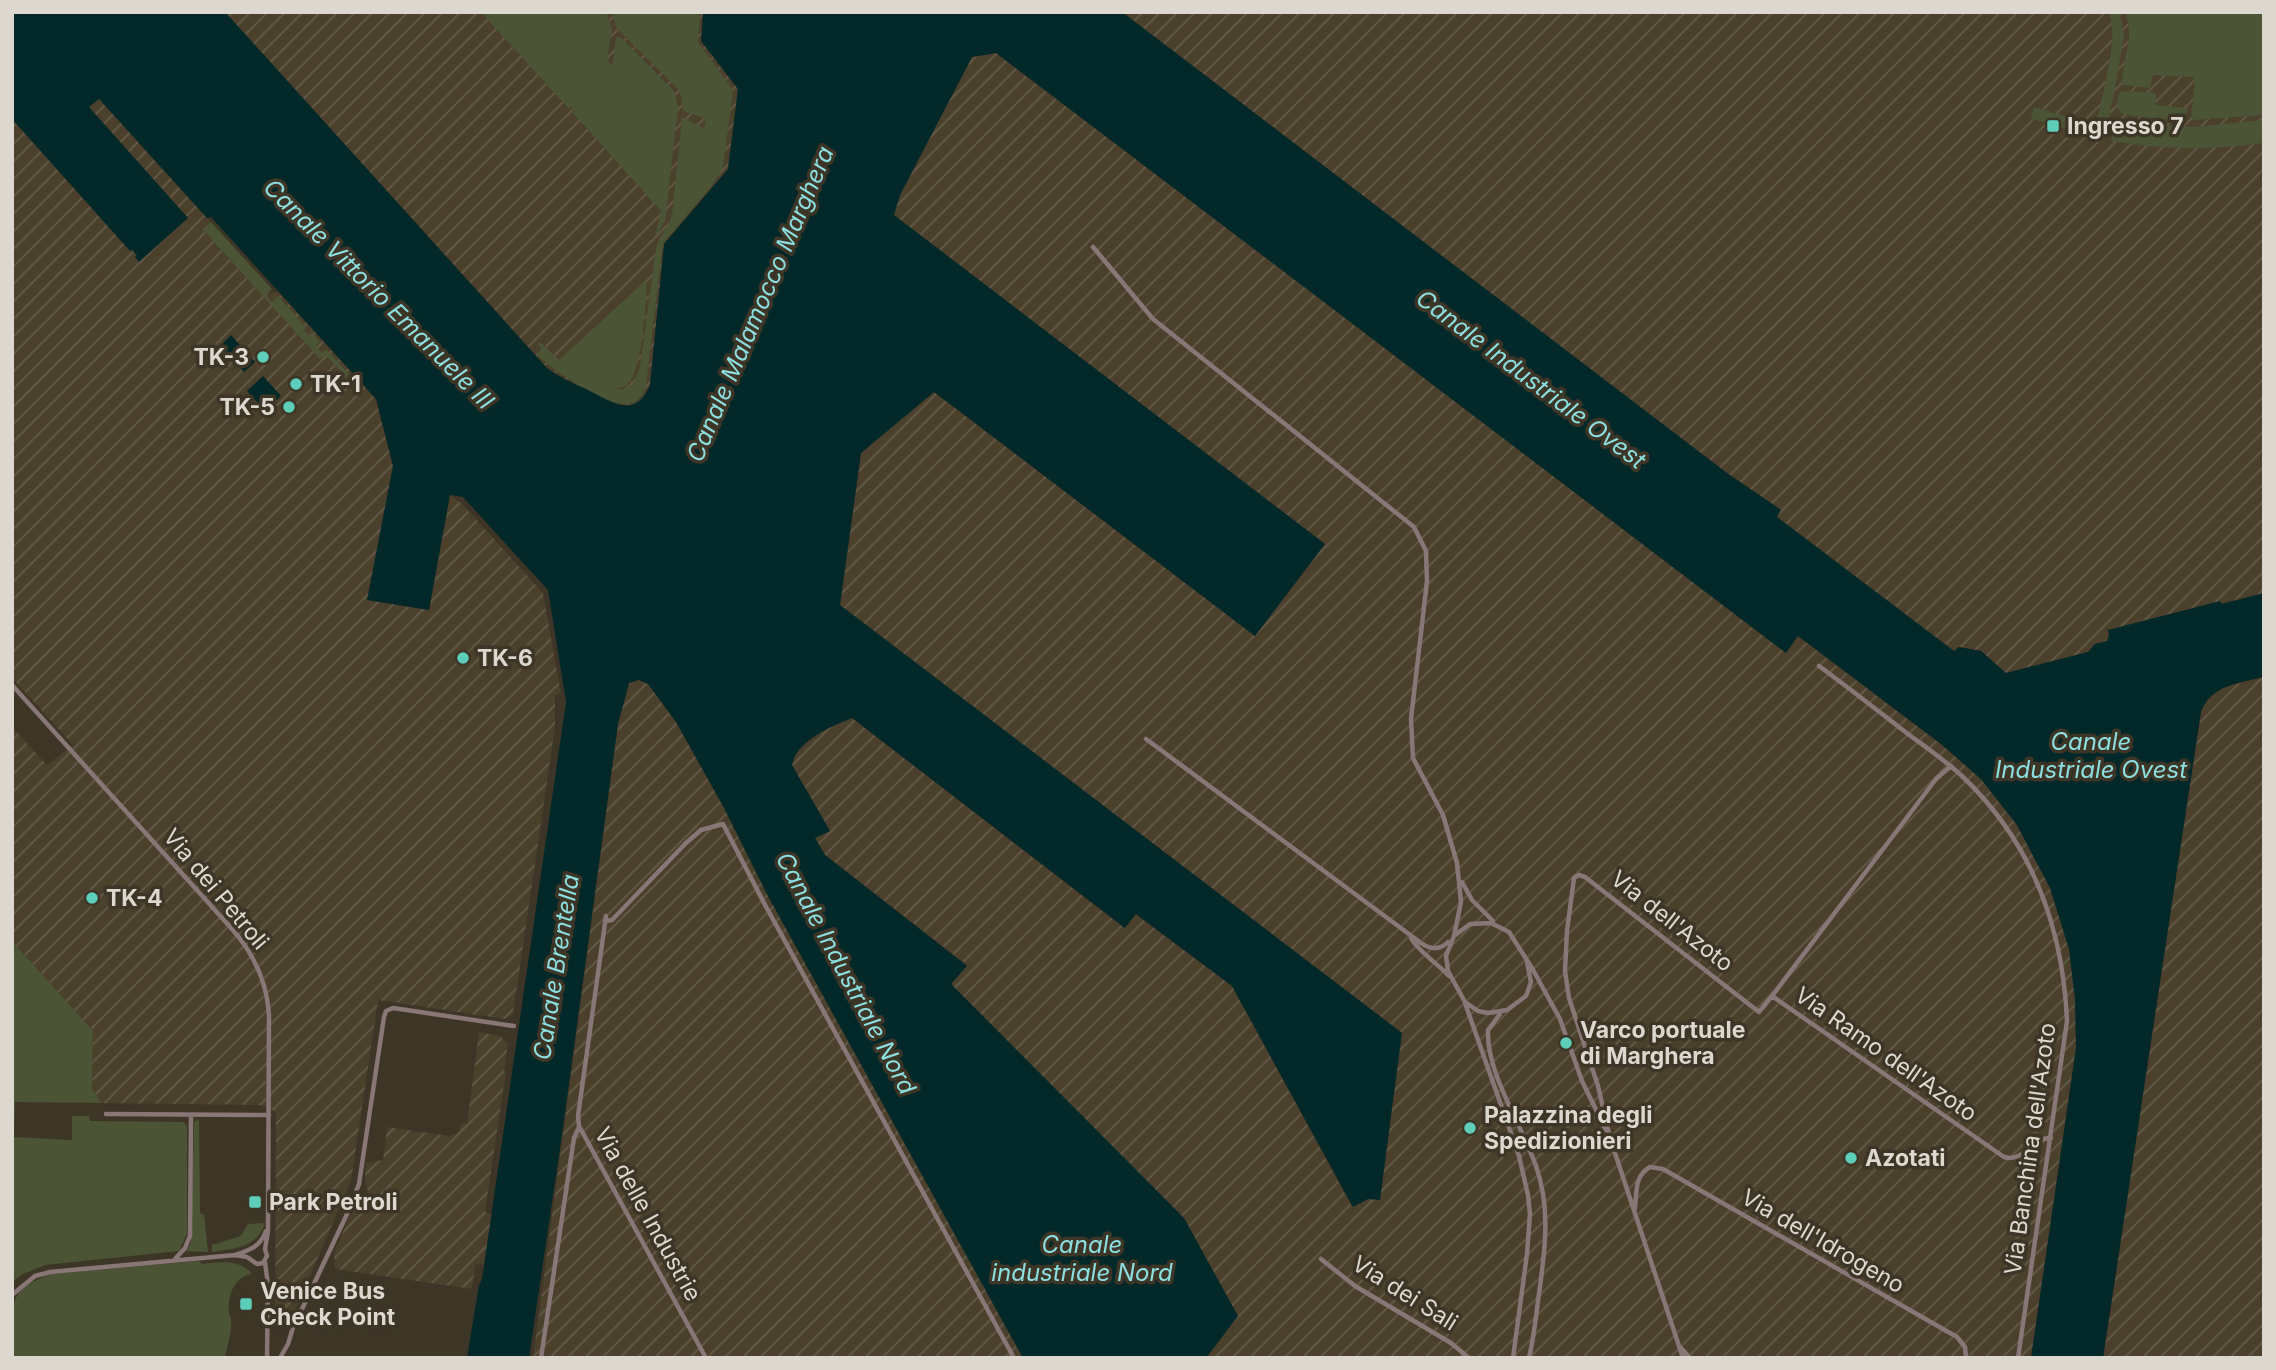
<svg xmlns="http://www.w3.org/2000/svg" width="2276" height="1370" font-family="Inter,sans-serif">
	<style>
		.industrial { fill: url(#industrial-furrows) }
		.grass { fill: #4b5435 }
		.water { fill: #032829 }
		.lines { fill: none; stroke-linecap: round; stroke-linejoin: round }
		.minor { stroke: #897778; stroke-width: 4.5 }
		.poi-dot { fill: #5dceb9; stroke: #3d3627; stroke-width: 2.5 }
		.labels { text-anchor: middle; dominant-baseline: central; stroke-width: 7; stroke-linejoin: round; paint-order: stroke }
		.poi-label { font-size: 23px; font-weight: bold; fill: #ddd8cf; stroke: #3d3627; text-anchor: start }
		.street-label { font-size: 23px; fill: #ddd8cf; stroke: #3d3627 }
		.water-label { font-size: 24px; font-style: italic; fill: #8cdfe1; stroke: #3d3627 }
	</style>
	<defs>
		<pattern id="industrial-furrows" width="10" height="10" patternUnits="userSpaceOnUse" patternTransform="scale(1.75)"><rect width="10" height="10" fill="#4a402b"/><path d="M-1 1l2-2M0 10L10 0M9 11l2-2" fill="none" stroke="#645b49"/></pattern>
	</defs>
	<rect width="100%" height="100%" fill="#3d3627"/>
	<path class="industrial" d="M225,12H703L701,41L738,89L728,169L664,244L650,385L644,397L636,404L620,406L565,380L547,368Z
		M1122,12H2264V593L2108,630L2109,635L2107,641L2095,644L2088,652L2005,674L1981,651L1959,647L1954,652L1776,516L1780,509L1727,474Z
		M996,53L1785,652L1798,636L1827,658L1941,744L1981,779L2017,825L2050,888L2069,949L2075,999L2076,1048L2031,1358H1206L1238,1316L951,984L967,965L825,855L815,838L829,832L792,766L797,751L830,726L852,718L1124,928L1135,914L1232,986L1352,1207L1368,1199L1402,1033L840,606L861,453L934,392L1255,636L1325,544L893,215L900,195L972,57Z
		M99,98L211,222L203,230L261,294L278,292L376,399L393,466L368,600L429,610L450,495L461,503L543,593L561,694L555,695V727L513,1014L505,1019L378,1000L351,1181L289,1324H275L276,1112L260,1105L102,1103L92,1089L93,1031L12,941V727L47,765L73,745L12,678V119L130,250H132L137,255L188,218L88,107Z
		M2264,677V1358H2103L2201,712L2204,703L2211,695L2221,688Z
		M639,680L648,684L676,722L723,806L768,896L1023,1358H533L618,724L629,683Z
		M479,1032L500,1036L508,1044L504,1071H506L485,1212L492,1214L484,1265L475,1264L472,1289L335,1269L334,1252L360,1194L369,1195L365,1181L366,1163L383,1160L387,1127L450,1136L459,1132L461,1123L467,1124Z"/>
	<path class="grass" d="M481,12H607L612,31L607,58L610,65L613,63L616,37L619,36L675,92L678,108L665,221L655,237L661,211L573,113L575,111L571,107L569,109Z
		M611,12H700L698,42L733,90L723,168L710,188L663,243L646,386C643,395 638,403 628,404C608,408 550,368 536,354L542,349L538,344L540,342L559,360L645,281L647,285C645,307 643,373 626,386L619,388L609,385L621,390L633,384L640,367L656,248C659,236 668,228 672,215L682,117L703,128L706,123L703,118L683,111L682,98L678,89L617,29Z
		M2108,12H2118L2122,22L2124,38L2106,135L2103,134L2102,140L2100,139L2032,119L2031,116L2034,107L2096,125C2101,100 2121,31 2108,12Z
		M2125,12H2264V115L2193,120L2191,117L2195,80L2192,77L2153,75L2150,88L2122,85C2121,60 2136,38 2125,12Z
		M2123,91L2156,93V105L2187,108L2186,119L2181,121L2133,116L2121,113L2117,107L2119,93Z
		M2264,120V143C2212,150 2162,150 2111,141L2114,127L2124,122L2192,127Z
		M211,222L272,289L266,295L272,302L278,296L306,327L304,330L308,335L312,333L320,342L316,347L322,353L326,349L349,374L346,377L326,355L320,359L202,229Z
		M12,941L93,1031L92,1089L102,1103L15,1102L14,1137L72,1140V1116H89L90,1121L183,1122L187,1126V1234L179,1251L45,1265L23,1274L12,1282Z
		M199,1119L200,1213L204,1215L208,1252L186,1251L191,1243L194,1122Z
		M265,1223C257,1248 234,1249 212,1252V1245L241,1236L248,1224Z
		M199,1261L202,1264C220,1262 240,1259 252,1274C234,1276 227,1297 229,1313C231,1322 232,1315 231,1324C231,1335 227,1347 225,1358L12,1357C12,1313 2,1291 51,1274Z"/>
	<path class="water" d="M12,12H225L547,368C560,377 572,383 586,389C611,401 634,421 650,385L664,244L728,169L738,89L701,41L703,12H1122L1727,473L1781,510L1777,517L1954,651L1959,647L1981,651L2006,673L2088,652L2095,644L2107,641L2109,635L2108,630L2220,601L2222,604L2264,593V677C2239,683 2211,685 2201,712L2103,1358H2031L2076,1048L2075,999L2069,949L2050,888L2017,825L1981,779L1941,744L1798,636L1786,653L996,53L972,57L900,195L894,215L1325,544L1255,636L934,392L861,453L840,605L1402,1033L1380,1200L1368,1199L1353,1207L1232,986L1136,914L1125,928L852,718C830,727 797,740 792,765L830,831L815,838L825,855L967,966L951,984L1184,1218L1238,1316L1206,1358H1023L768,896L723,806L676,722L648,684L639,680L629,683L618,724L562,1135L529,1358H467L479,1285L482,1279L566,702L548,590L463,497L450,495L429,610L367,600L393,466L376,399L211,217L207,218L99,99L89,107L188,218L139,262L135,257L137,255L132,250L130,251L12,119Z
		M231,335L255,362L244,372L220,346Z
		M263,376L281,396L265,411L247,391Z"/>
	<g class="lines">
		<path class="minor" d="M1093,247L1153,319L1414,527L1426,551L1427,581L1411,719L1413,758L1443,815L1457,863L1461,902L1454,936
			M1819,666C1849,688 1878,711 1908,734C1927,748 1946,761 1963,777C2032,843 2063,927 2067,1021L2018,1358
			M12,685L232,929C254,954 267,981 269,1015L268,1231L265,1249L267,1256L263,1263L257,1264L247,1257L235,1255
			M1146,739L1421,943C1431,950 1440,950 1448,942
			M1951,766L1936,779L1772,996L2004,1157C2025,1163 2031,1137 2051,1138
			M1462,882L1472,900L1493,921
			M606,916L578,1116L579,1126L706,1358
			M605,921L612,920L686,843L701,830L723,824L764,903L1014,1358
			M1411,938C1418,951 1438,964 1449,976
			M1527,962L1531,982L1526,996L1507,1010L1488,1013L1478,1011L1465,1002L1448,971L1446,956L1454,936L1470,924L1491,923L1509,932L1532,968L1560,1019L1582,1081L1606,1130
			M1465,1003L1519,1156L1528,1195L1530,1214L1527,1254L1513,1358
			M1500,1014L1488,1030C1486,1073 1522,1125 1536,1166C1551,1209 1545,1250 1539,1294C1536,1315 1534,1337 1529,1358
			M106,1114L269,1115
			M1635,1208C1637,1192 1634,1176 1650,1167L1663,1169L1957,1337L1965,1347L1966,1358
			M175,1259L185,1248L190,1236L191,1115
			M1321,1259L1355,1286L1451,1343L1469,1358
			M265,1262L268,1285L267,1358
			M12,1295L35,1276L50,1272L235,1255C250,1250 260,1247 266,1231
			M293,1328L348,1212L359,1184L384,1017L386,1011L393,1008L514,1026
			M1681,1348L1690,1358
			M280,1358L288,1344L292,1331
			M541,1358L574,1138L579,1127
			M1683,1358L1610,1138L1598,1086L1569,998L1565,971L1567,931L1574,878L1579,875L1585,877L1759,1012L1772,996"/>
	</g>
	<g class="poi-dot">
		<rect x="2046" y="119" width="14" height="14" rx="3.5"/>
		<circle cx="263" cy="357" r="7"/>
		<circle cx="296" cy="384" r="7"/>
		<circle cx="289" cy="407" r="7"/>
		<circle cx="463" cy="658" r="7"/>
		<circle cx="92" cy="898" r="7"/>
		<circle cx="1566" cy="1043" r="7"/>
		<circle cx="1470" cy="1128" r="7"/>
		<circle cx="1851" cy="1158" r="7"/>
		<rect x="248" y="1195" width="14" height="14" rx="3.5"/>
		<rect x="239" y="1297" width="14" height="14" rx="3.5"/>
	</g>
	<g class="labels">
		<g class="poi-label">
			<text x="2067" y="126">Ingresso 7</text>
			<text x="249" y="357" text-anchor="end">TK-3</text>
			<text x="310" y="384">TK-1</text>
			<text x="275" y="407" text-anchor="end">TK-5</text>
			<text x="477" y="658">TK-6</text>
			<text x="106" y="898">TK-4</text>
			<text x="1580" y="1030">Varco portuale<tspan x="1580" dy="26">di Marghera</tspan></text>
			<text x="1484" y="1115">Palazzina degli<tspan x="1484" dy="26">Spedizionieri</tspan></text>
			<text x="1865" y="1158">Azotati</text>
			<text x="269" y="1202">Park Petroli</text>
			<text x="260" y="1291">Venice Bus<tspan x="260" dy="26">Check Point</tspan></text>
		</g>
		<g class="street-label">
			<text transform="translate(216 889) rotate(50)">Via dei Petroli</text>
			<text transform="translate(1672 921) rotate(38)">Via dell'Azoto</text>
			<text transform="translate(1886 1054) rotate(35)">Via Ramo dell'Azoto</text>
			<text transform="translate(2030 1149) rotate(-82)">Via Banchina dell'Azoto</text>
			<text transform="translate(648 1214) rotate(61)">Via delle Industrie</text>
			<text transform="translate(1823 1241) rotate(30)">Via dell'Idrogeno</text>
			<text transform="translate(1405 1293) rotate(32)">Via dei Sali</text>
		</g>
		<g class="water-label">
			<text transform="translate(379 294) rotate(45)">Canale Vittorio Emanuele III</text>
			<text transform="translate(760 304) rotate(-67)">Canale Malamocco Marghera</text>
			<text transform="translate(1531 379) rotate(37)">Canale Industriale Ovest</text>
			<text x="2091" y="741">Canale<tspan x="2091" dy="28">Industriale Ovest</tspan></text>
			<text transform="translate(556 967) rotate(-81)">Canale Brentella</text>
			<text transform="translate(846 973) rotate(62)">Canale Industriale Nord</text>
			<text x="1082" y="1244">Canale<tspan x="1082" dy="28">industriale Nord</tspan></text>
		</g>
	</g>
	<rect width="2276" height="1370" fill="none" stroke="#ddd8cf" stroke-width="28"/>
</svg>
